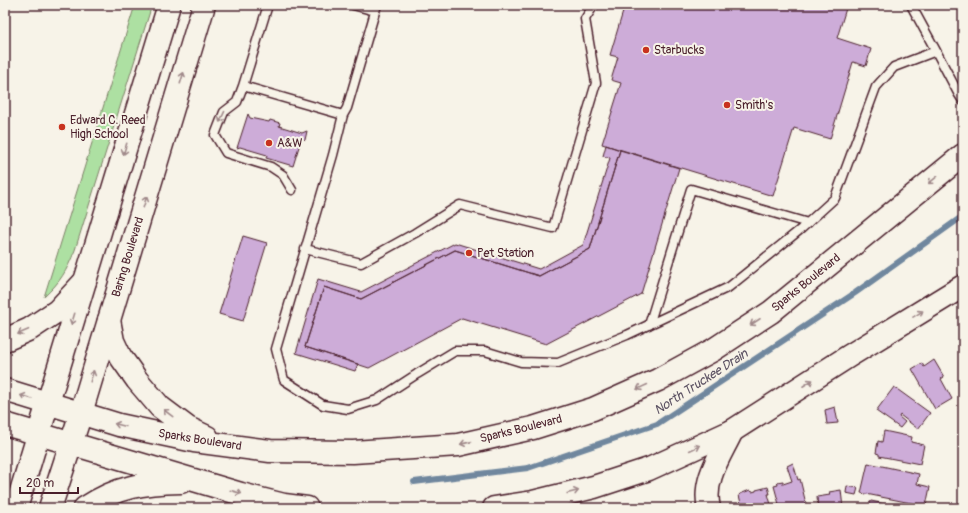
<svg xmlns="http://www.w3.org/2000/svg" width="968" height="513" font-family="Pangolin,sans-serif">
	<style>
		.green { fill: #ade0a2; stroke: #7c8066 }
		.lines { fill: none; stroke-linecap: round; stroke-linejoin: round }
		.stream { stroke: #70879e; stroke-width: 6 }
		.building { fill: #cdacd8; stroke: #4a1f2b }
		.lane-casing { stroke: #4a1f2b; stroke-width: 11 }
		.secondary-casing { stroke: #4a1f2b; stroke-width: 25 }
		.primary-casing { stroke: #4a1f2b; stroke-width: 25 }
		.lane { stroke: #f7f3e8; stroke-width: 8 }
		.secondary { stroke: #f7f3e8; stroke-width: 22 }
		.primary { stroke: #f7f3e8; stroke-width: 22 }
		.oneway { stroke: #a0898a }
		.poi-dot { fill: #c8321e; stroke: #f7f3e8; stroke-width: 1.5 }
		.labels { text-anchor: middle; dominant-baseline: central; stroke-width: 4; stroke-linejoin: round; paint-order: stroke }
		.poi-label { font-size: 12px; fill: #4a1f2b; stroke: #f7f3e8; text-anchor: start }
		.street-label { font-size: 12px; fill: #4a1f2b; stroke: #f7f3e8 }
		.water-label { font-size: 13px; font-style: italic; fill: #5d5364; stroke: #f7f3e8 }
	</style>
	<rect width="100%" height="100%" fill="#f7f3e8"/>
	<filter id="ink" filterUnits="userSpaceOnUse"><feTurbulence type="fractalNoise" baseFrequency=".025" numOctaves="2"/><feDisplacementMap in="SourceGraphic" scale="8" xChannelSelector="R" yChannelSelector="G"/><feConvolveMatrix kernelMatrix="1 2 1 2 8 2 1 2 1" color-interpolation-filters="sRGB"/></filter>
	<g filter="url(#ink)">
		<path class="green" d="M135,5H152L75,250C66,272 61,281 44,297Z"/>
		<g class="lines">
			<path class="stream" d="M414,482L528,468L657,424L855,293L963,216"/>
		</g>
		<path class="building" d="M625,5H847L837,38L871,49L866,66L853,62L830,139L794,128L773,196L602,144L621,83L611,80L618,57L610,55Z
			M248,114L250,118L269,122L270,120L280,123L279,126L302,133L307,131L305,140L302,137L293,166L266,158L267,155L240,147L237,148Z
			M606,145L620,150L590,249L539,276L455,250L361,299L324,287L305,347L358,364L355,371L296,353L318,279L361,292L455,243L539,269L583,245L610,158L603,156Z
			M620,150L679,168L641,294L546,344L462,318L369,368L305,347L324,287L361,299L455,250L539,276L590,249Z
			M243,236L267,243L243,321L219,314Z
			M934,360L944,377L941,379L952,399L935,409L912,369L922,363L924,367Z
			M894,387L930,413L918,429L900,415L899,417L905,422L900,428L876,411Z
			M835,407L838,423L827,424L825,410Z
			M884,431L912,437L911,442L924,445L920,464L879,456V454L876,453L878,441L882,442Z
			M793,463L798,480L800,479L807,508H780L774,486L778,485L777,482L783,481V484L792,481L787,466Z
			M868,463L919,474L917,484L930,487L926,506L861,493Z
			M847,486L858,488L856,495L846,493Z
			M768,487L770,494H768L772,508H742L739,495L740,494L750,490L752,492L756,491V490Z
			M841,490L843,508H818L817,497L830,495L829,492Z
			M871,501L904,508H868Z"/>
		<g class="lines">
			<defs>
				<path id="lane" d="M268,5L243,86L343,115
					M353,5L375,11
					M377,5L347,108L343,115L333,155L276,349L284,380L323,405L348,409L377,400L417,374L455,351H485L521,362L558,363L627,335L729,287L801,229L835,198L876,87L894,67L936,51
					M911,5L936,51L958,93L963,101
					M243,86L237,102L224,112L215,135L226,153L271,167L283,175L292,190
					M305,249L361,263L415,233L460,205L553,228L596,83L585,19L594,5
					M649,325L691,189L808,223"/>
				<path id="secondary" d="M16,508L169,5
					M50,508L81,413L204,5
					M709,508C702,480 721,455 732,431"/>
				<path id="primary" d="M109,320L113,341L120,356L137,380L160,407L188,428L207,437
					M5,340L30,329L57,311L85,281
					M5,390L119,425L194,441L270,451L353,452L458,445L533,428L593,409L658,380L713,350L771,312L963,155
					M5,424L241,494L284,505L307,508
					M85,508C118,486 143,483 181,482
					M494,508L533,502L594,487L649,469L732,431L849,356L963,286"/>
			</defs>
			<use href="#lane" class="lane-casing"/>
			<use href="#secondary" class="secondary-casing"/>
			<use href="#primary" class="primary-casing"/>
			<use href="#lane" class="lane"/>
			<use href="#secondary" class="secondary"/>
			<use href="#primary" class="primary"/>
		</g>
		<defs><path id="oneway-shaft" d="M-6 0H5M1.5-3L5.5 0L1.5 3" fill="none" stroke-width="1.6" stroke-linecap="round" stroke-linejoin="round"/></defs>
		<g class="oneway">
			<use href="#oneway-shaft" transform="translate(182 78) rotate(-73)"/>
			<use href="#oneway-shaft" transform="translate(222 117) rotate(115)"/>
			<use href="#oneway-shaft" transform="translate(125 149) rotate(107)"/>
			<use href="#oneway-shaft" transform="translate(933 180) rotate(141)"/>
			<use href="#oneway-shaft" transform="translate(145 202) rotate(-73)"/>
			<use href="#oneway-shaft" transform="translate(918 314) rotate(-32)"/>
			<use href="#oneway-shaft" transform="translate(73 319) rotate(107)"/>
			<use href="#oneway-shaft" transform="translate(755 322) rotate(147)"/>
			<use href="#oneway-shaft" transform="translate(23 332) rotate(157)"/>
			<use href="#oneway-shaft" transform="translate(92 376) rotate(-73)"/>
			<use href="#oneway-shaft" transform="translate(808 383) rotate(-33)"/>
			<use href="#oneway-shaft" transform="translate(642 387) rotate(155)"/>
			<use href="#oneway-shaft" transform="translate(26 397) rotate(-163)"/>
			<use href="#oneway-shaft" transform="translate(168 413) rotate(-143)"/>
			<use href="#oneway-shaft" transform="translate(120 425) rotate(-166)"/>
			<use href="#oneway-shaft" transform="translate(466 443) rotate(167)"/>
			<use href="#oneway-shaft" transform="translate(695 448) rotate(-25)"/>
			<use href="#oneway-shaft" transform="translate(236 492) rotate(16)"/>
			<use href="#oneway-shaft" transform="translate(573 492) rotate(-14)"/>
		</g>
	</g>
	<g class="poi-dot">
		<circle cx="646" cy="50" r="4"/>
		<circle cx="727" cy="105" r="4"/>
		<circle cx="62" cy="127" r="4"/>
		<circle cx="269" cy="143" r="4"/>
		<circle cx="469" cy="253" r="4"/>
	</g>
	<g class="labels">
		<g class="poi-label">
			<text x="654" y="50">Starbucks</text>
			<text x="735" y="105">Smith's</text>
			<text x="70" y="120">Edward C. Reed<tspan x="70" dy="14">High School</tspan></text>
			<text x="277" y="143">A&amp;W</text>
			<text x="477" y="253">Pet Station</text>
		</g>
		<g class="street-label">
			<text transform="translate(128 257) rotate(-73)">Baring Boulevard</text>
			<text transform="translate(806 283) rotate(-39)">Sparks Boulevard</text>
			<text transform="translate(521 429) rotate(-14)">Sparks Boulevard</text>
			<text transform="translate(200 440) rotate(9)">Sparks Boulevard</text>
		</g>
		<g class="water-label">
			<text transform="translate(701 382) rotate(-33)">North Truckee Drain</text>
		</g>
	</g>
	<rect width="968" height="513" fill="none" stroke="#f7f3e8" stroke-width="20"/>
	<rect x="10" y="10" width="948" height="493" fill="none" stroke="#4a1f2b" stroke-width="1.5" filter="url(#ink)"/>
	<path d="M20 487v6h58v-6" fill="none" stroke="#4a1f2b" stroke-width="2"/>
	<text x="26" y="487" font-size="12" fill="#4a1f2b" stroke="#f7f3e8" stroke-width="3" paint-order="stroke">20 m</text>
</svg>
